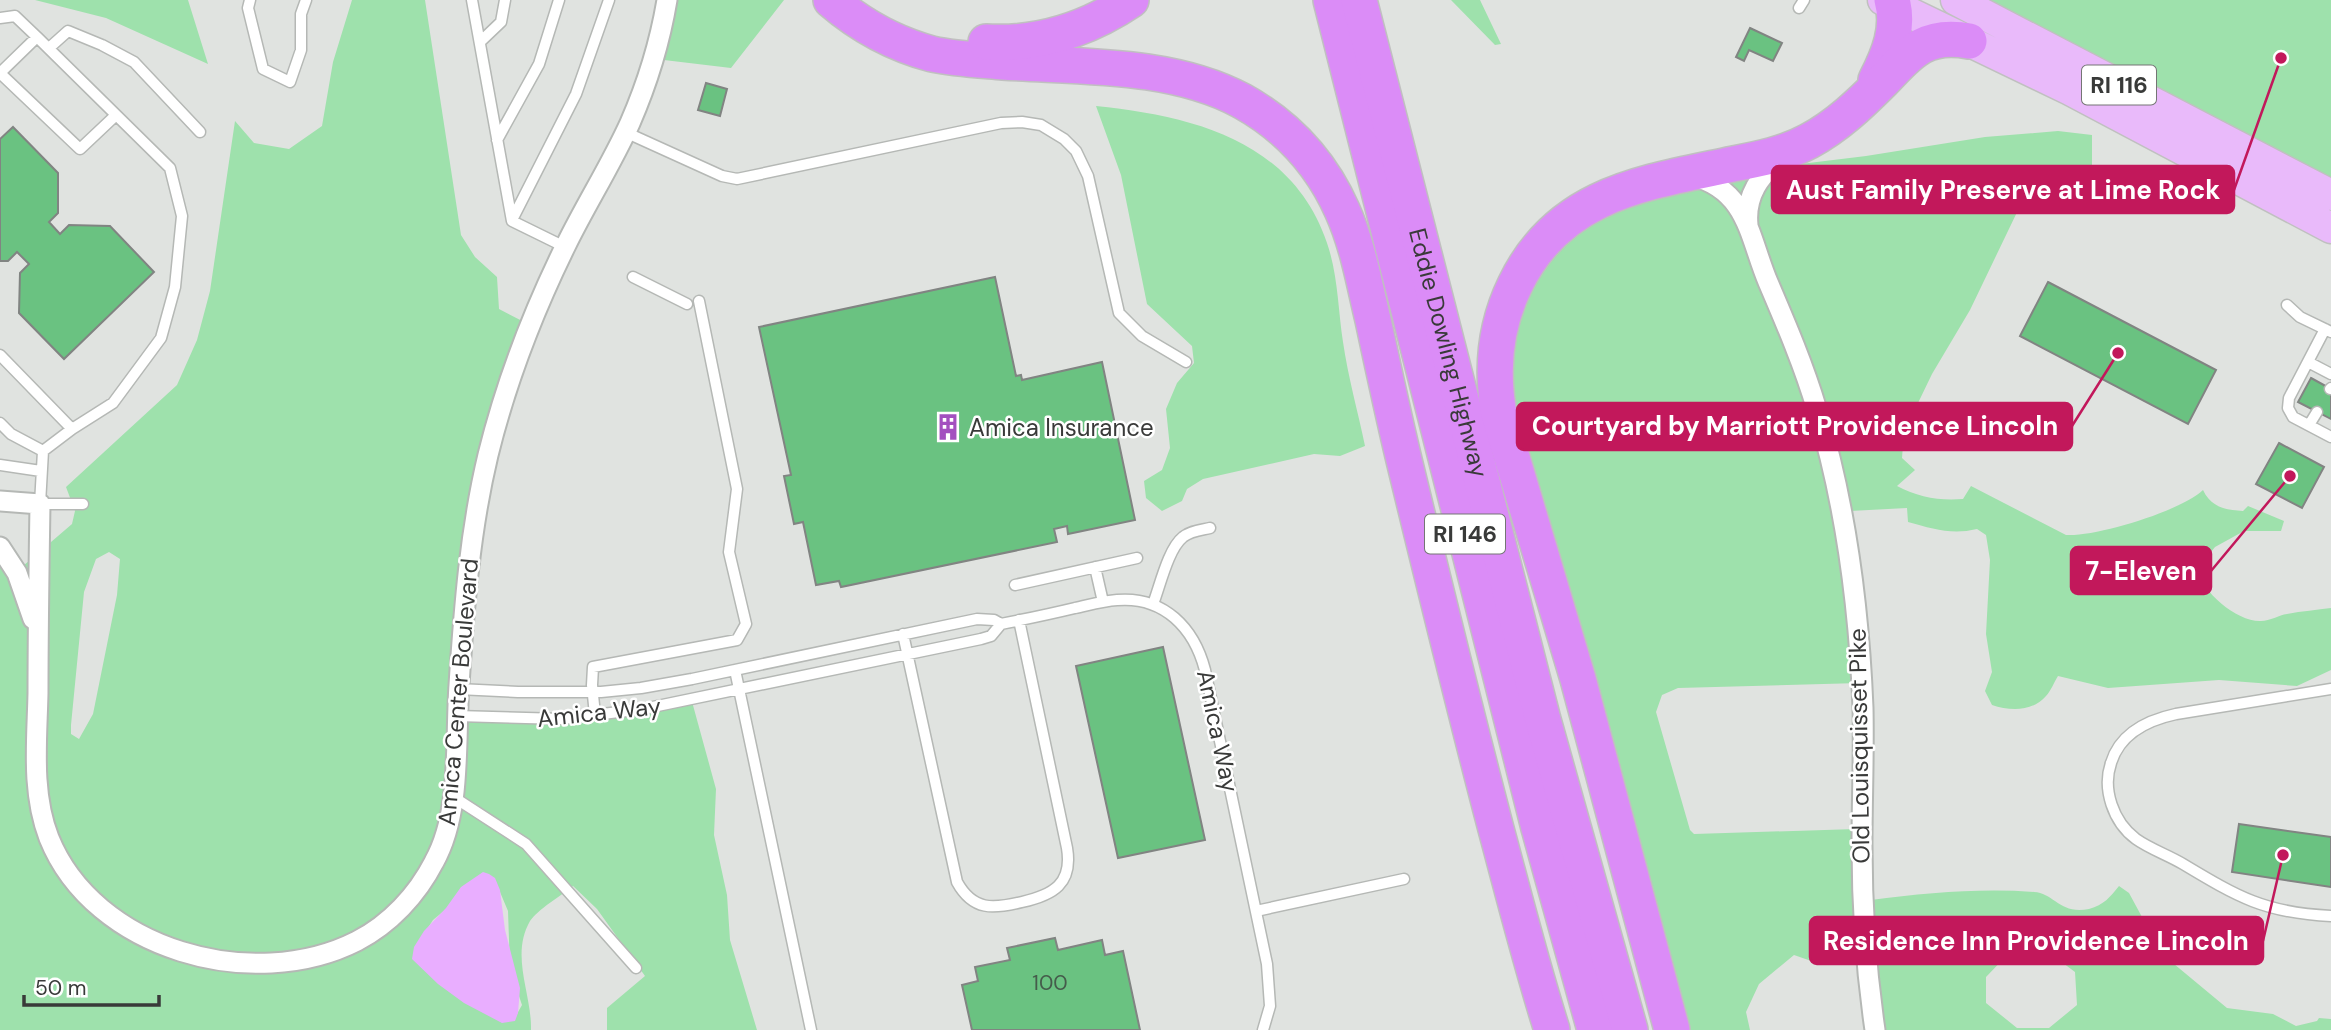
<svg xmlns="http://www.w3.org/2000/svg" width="2331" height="1030" font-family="'DM Sans',sans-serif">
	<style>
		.green { fill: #9ee1ac; fill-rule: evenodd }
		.water { fill: #e9aeff }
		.building { fill: #6ac281; stroke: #818482; stroke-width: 2 }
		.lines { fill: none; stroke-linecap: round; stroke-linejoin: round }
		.service-casing { stroke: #b5b8b5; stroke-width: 13 }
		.minor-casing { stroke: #b5b8b5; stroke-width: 23 }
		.primary-casing { stroke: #c0c0c0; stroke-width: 33 }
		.motorway-casing { stroke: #c0c0c0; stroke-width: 38 }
		.service { stroke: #fff; stroke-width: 10 }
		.minor { stroke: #fff; stroke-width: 19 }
		.primary { stroke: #e9bafa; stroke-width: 30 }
		.motorway { stroke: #db8cf7; stroke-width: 35 }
		.labels { text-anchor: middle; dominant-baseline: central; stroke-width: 5; stroke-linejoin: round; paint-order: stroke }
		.number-label { font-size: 21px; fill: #455c4b }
		.shield { fill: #fff; stroke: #747574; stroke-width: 2 }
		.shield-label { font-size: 23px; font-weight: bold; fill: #393a39 }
		.street-label { font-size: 24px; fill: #393a39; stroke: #fff }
		.poi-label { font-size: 24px; fill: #393a39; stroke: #fff; text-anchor: start }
		.leader { fill: none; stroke: #c2185b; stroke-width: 2.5 }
		.callout-dot { fill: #c2185b; stroke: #fff; stroke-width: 2.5 }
		.callout { fill: #c2185b; stroke: #c2185b; stroke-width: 2.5 }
		.callout-label { font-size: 26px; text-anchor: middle; font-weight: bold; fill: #fff }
	</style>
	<rect width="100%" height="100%" fill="#e0e3e0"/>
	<path class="green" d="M35,0H188L208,64L106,18Z
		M352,0H425L461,235L475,257L497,277L499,309L530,325L490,460L462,711L571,716L691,698L716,789L714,835L727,895L730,940L757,1030H607V1008L645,976L597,909L573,886C562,895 537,910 530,921C510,956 532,994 531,1030H0V541L23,566L72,524L75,511L66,487L177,385L197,340L210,291L235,121L254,143L289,149L322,126L333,62ZM109,552L120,559L117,595L93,714L79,739L71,734V725L84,592L96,559ZM480,881L500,892L508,911L510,969L522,1005L513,1021L415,948L433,920Z
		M678,0H784L731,68L664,60Z
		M1451,0H1480L1501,44L1495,45Z
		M1977,0H2331V188Z
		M1096,106C1192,116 1292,140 1327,243C1338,275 1338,309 1343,342C1348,377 1358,412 1365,446L1340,456L1314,454L1203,479L1187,489L1182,501L1162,511L1146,498L1144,481L1162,470L1170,448L1166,409L1177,383L1194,363L1192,346L1147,304L1121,175Z
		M2058,131L2092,135V168L2068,171L2051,186L2041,203L2027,200L2020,206L1970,310L1932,374L1904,432L1902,458L1915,470L1897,486C1918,497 1939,501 1963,499L1971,486L2066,535C2096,537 2181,511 2203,490C2211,507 2225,510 2243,511L2248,506L2284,521L2281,531H2244L2215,547L2197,569C2202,592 2237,622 2261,621C2270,621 2279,615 2287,614C2302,611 2317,610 2331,608V670L2297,686L2219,680L2108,688L2058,676C2054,682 2051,691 2046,696C2032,712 2010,711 1992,705L1985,691L1992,672L1986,634L1990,560L1986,535L1977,529C1952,535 1933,529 1908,522L1907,508L1850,511L1860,683L1678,688L1662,695L1656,712L1690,830L1694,834L1856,829L1871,900C1926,893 1980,888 2034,892C2054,893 2060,915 2089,909C2104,905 2110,897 2119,886L2129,893L2162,954L2227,1008L2273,1014L2296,1026L2317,1021L2319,1018L2331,1019V1030H1878L1867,950L1825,955L1817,963L1794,955L1759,984L1746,1012L1750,1030H1673L1499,367L1560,212L1784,166L1866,156L1985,137ZM2043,948L2075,972L2077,1005L2049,1028H2017L1986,1003V977L2011,951Z"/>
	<path class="water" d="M483,872L489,874L495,878L500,890L505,930L520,988L518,1013L515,1021L502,1023L464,1003L438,984L412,959L414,947L424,931L446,908L461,887Z"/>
	<path class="building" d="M1750,28L1782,43L1773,61L1749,50L1744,61L1736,57Z
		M706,83L727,89L720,116L698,110Z
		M13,127L58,173V213L49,222L60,234L69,225L110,226L154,272L64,359L19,313L20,273L29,264L17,252L8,261H0V139Z
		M995,277L1016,376L1021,375L1022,380L1102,362L1135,520L1068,534L1067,526L1054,529L1057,542L841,587L839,581L816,585L803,522L794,524L784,476L791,475L759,327Z
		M2048,282L2216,370L2188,424L2020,336Z
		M2311,378L2331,389V419L2298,402Z
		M2279,443L2324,467L2302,508L2256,484Z
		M1163,647L1205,840L1118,858L1076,666Z
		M2239,824L2331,837V887L2232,872Z
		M1055,938L1058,950L1102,940L1105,955L1123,951L1140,1030H972L962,985L978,981L975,967L1010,960L1007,948Z"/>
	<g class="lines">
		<defs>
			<path id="service" d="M250,0L248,8L263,69L290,82L301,50V14L306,0
				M472,0L512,221L565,247
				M1799,8L1804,0
				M0,18L15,16L37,37
				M480,42L501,22L505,0
				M49,48L68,31L102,45L134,62L200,132
				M0,73L37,37L170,168L182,216L175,287L161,338L113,403L72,429L43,451L40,504H83
				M0,73L80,149L115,116
				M625,132L722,176L737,179L1001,123L1022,122L1041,125L1064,139L1076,151L1088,176L1119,313L1142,336L1186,362
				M497,140L539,64L559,0
				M512,220L576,94L609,0
				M633,277L687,304
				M2287,305L2300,317L2331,332
				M2325,329L2289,398L2288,408L2293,417L2331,437
				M0,355L72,429
				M2308,362L2331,374
				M2330,389L2331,388
				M0,423L11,434L43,451
				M2309,425L2317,412
				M0,465L41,471
				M1095,567L1103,602
				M1015,585L1137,558
				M1153,604C1160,586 1168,549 1183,537C1190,531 1201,530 1210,528
				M903,634L957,882C973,911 993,909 1022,902C1053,895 1073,884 1067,848L1019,620
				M735,670L811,1030
				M458,689L518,692H601L641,688L692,679L977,619L994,620L1001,624
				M2331,689L2176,714C2148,720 2120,733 2111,763C2102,789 2113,822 2136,839C2150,849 2168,855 2183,864C2238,897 2265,913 2331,916
				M595,715L592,685L593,667L737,640L746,624L729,552L737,489L699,301
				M457,716L562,719L643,709L981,639L991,636L1001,624C1026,619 1050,614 1075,608C1089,605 1103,601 1117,600C1164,596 1194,628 1205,670L1267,964L1270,1006L1263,1030
				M452,796L526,844L636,968
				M1256,911L1404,879"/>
			<path id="minor" d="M1693,176C1748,191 1749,237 1768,282C1786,324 1804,366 1817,410C1846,506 1859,608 1863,708C1864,754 1862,799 1862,845C1862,907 1866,969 1875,1030
				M1748,225C1745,196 1760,175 1781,158
				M0,501L40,504C39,567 38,630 38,693C37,741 31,792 49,838C94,950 253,994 357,941C390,924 417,895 434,862C462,812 455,741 459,685C464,607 470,530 488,455C506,382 533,312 566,245C586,204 611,165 630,123C647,84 660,42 667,0
				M0,547L17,573L33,619"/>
			<path id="primary" d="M1883,0L2070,90L2331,228
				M1956,0L2331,195"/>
			<g id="motorway">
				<path d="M831,0C860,25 895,44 932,54C955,59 979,60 1003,62C1080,67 1172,63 1242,101C1287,126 1321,163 1342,210C1358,245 1364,283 1373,320C1383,367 1393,414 1404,460C1434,584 1464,707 1496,829C1514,896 1531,964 1552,1030"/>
				<path d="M1331,0L1539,828L1595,1030"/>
				<path id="s1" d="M1359,0L1543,720L1630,1030"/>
				<path d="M986,42C1039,45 1088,29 1131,0"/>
				<path d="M1876,80C1889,55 1900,28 1892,0"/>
				<path d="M1672,1030L1578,679L1499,414C1491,369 1495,326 1515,285C1559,193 1644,183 1733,164C1759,159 1785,154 1809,141C1837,126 1860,104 1883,81C1895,69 1907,54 1922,46C1937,38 1953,38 1969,41"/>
			</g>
		</defs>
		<use href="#service" class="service-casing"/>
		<use href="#minor" class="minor-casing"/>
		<use href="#primary" class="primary-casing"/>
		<use href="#motorway" class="motorway-casing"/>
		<use href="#service" class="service"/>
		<use href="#minor" class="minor"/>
		<use href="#primary" class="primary"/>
		<use href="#motorway" class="motorway"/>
	</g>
	<defs>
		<symbol id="building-bare" viewBox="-9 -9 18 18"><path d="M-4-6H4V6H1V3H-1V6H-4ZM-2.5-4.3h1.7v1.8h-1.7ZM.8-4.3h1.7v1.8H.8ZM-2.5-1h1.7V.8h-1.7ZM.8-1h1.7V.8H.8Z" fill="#a350bf" stroke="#fff" stroke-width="2.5" paint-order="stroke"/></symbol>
	</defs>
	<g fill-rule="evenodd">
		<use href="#building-bare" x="929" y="408" width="38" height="38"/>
	</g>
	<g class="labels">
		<g class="number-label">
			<text x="1050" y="983">100</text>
		</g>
		<g class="shield">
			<rect x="2082" y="65.5" width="74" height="39" rx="5"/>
			<rect x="1425" y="514.5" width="80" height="39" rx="5"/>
		</g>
		<g class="shield-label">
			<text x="2119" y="85">RI 116</text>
			<text x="1465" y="534">RI 146</text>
		</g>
		<g class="street-label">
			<text stroke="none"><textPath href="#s1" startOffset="364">Eddie Dowling Highway</textPath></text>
			<text transform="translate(458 692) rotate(-85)">Amica Center Boulevard</text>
			<text transform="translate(599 712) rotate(-6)">Amica Way</text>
			<text transform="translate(1218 731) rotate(78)">Amica Way</text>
			<text transform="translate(1859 746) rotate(-91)">Old Louisquisset Pike</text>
		</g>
		<g class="poi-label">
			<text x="969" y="427">Amica Insurance</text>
		</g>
	</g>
	<path class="leader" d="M2281 58L2234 190M2118 353L2072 426M2290 476L2211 571M2283 855L2263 941"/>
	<g class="callout-dot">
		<circle cx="2281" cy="58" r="7"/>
		<circle cx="2118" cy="353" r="7"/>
		<circle cx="2290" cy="476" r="7"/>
		<circle cx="2283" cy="855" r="7"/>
	</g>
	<g class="callout">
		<rect x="1772" y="166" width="462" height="47" rx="7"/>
		<rect x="1517" y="403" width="555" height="47" rx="7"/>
		<rect x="2071" y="547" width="140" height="47" rx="7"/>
		<rect x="1810" y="917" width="453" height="47" rx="7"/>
	</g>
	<g class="callout-label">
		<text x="2003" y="199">Aust Family Preserve at Lime Rock</text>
		<text x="1795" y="435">Courtyard by Marriott Providence Lincoln</text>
		<text x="2141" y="580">7-Eleven</text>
		<text x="2036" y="950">Residence Inn Providence Lincoln</text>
	</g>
	<path d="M24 995v10h135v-10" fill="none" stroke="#393a39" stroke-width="3.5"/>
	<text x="35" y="995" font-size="21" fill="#393a39" stroke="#ffffff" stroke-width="5" paint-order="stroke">50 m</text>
</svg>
